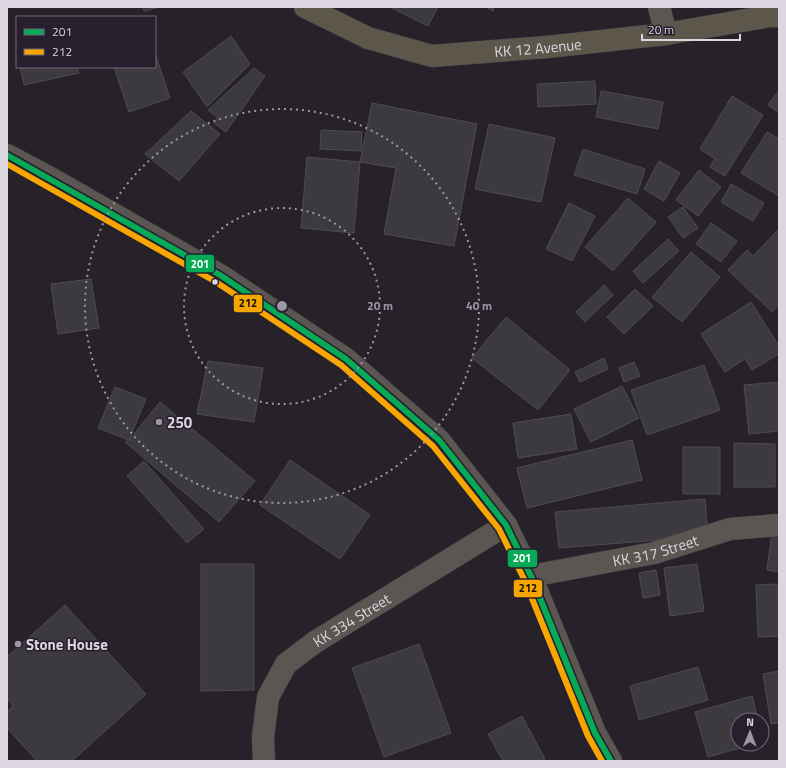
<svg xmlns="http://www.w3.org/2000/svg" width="786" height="768" font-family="'Titillium Web',sans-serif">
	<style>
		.building { fill: #3c393f; stroke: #4e4b52 }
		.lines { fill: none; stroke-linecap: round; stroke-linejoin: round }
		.minor-casing { stroke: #444046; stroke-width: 23 }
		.major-casing { stroke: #444046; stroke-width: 23 }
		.minor { stroke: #5b5651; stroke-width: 22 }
		.major { stroke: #5d574b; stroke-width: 22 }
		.bus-1-casing { stroke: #271f2e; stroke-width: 9 }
		.bus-2-casing { stroke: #271f2e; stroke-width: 9 }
		.bus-1 { stroke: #06aa56; stroke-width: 6 }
		.bus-2 { stroke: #f7a600; stroke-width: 6 }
		.ring { fill: none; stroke: #9d97a1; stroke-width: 2; stroke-dasharray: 2 4 }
		.bus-dot { fill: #dcd6e1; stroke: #271f2e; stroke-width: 1.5 }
		.poi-dot { fill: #9d97a1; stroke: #271f2e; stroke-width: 1.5 }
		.labels { text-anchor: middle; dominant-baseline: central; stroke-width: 3; stroke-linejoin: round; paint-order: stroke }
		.street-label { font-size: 15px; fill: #dcd6e1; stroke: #271f2e }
		.poi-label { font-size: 15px; font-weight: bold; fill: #dcd6e1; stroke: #271f2e; text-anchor: start }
		.centre { fill: #9d97a1; stroke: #271f2e; stroke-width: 2 }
		.ring-label { font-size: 12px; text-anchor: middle; font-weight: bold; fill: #9d97a1; stroke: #271f2e; stroke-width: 3; stroke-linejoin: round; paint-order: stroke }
		.line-badge { stroke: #271f2e; stroke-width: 1.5 }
		.badge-label { font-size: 11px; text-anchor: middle; font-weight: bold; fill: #fff }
		.pale-badge-label { font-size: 11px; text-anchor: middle; font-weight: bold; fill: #111 }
	</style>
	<rect width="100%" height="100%" fill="#27222a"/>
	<path class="building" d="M143,7H161L144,11Z
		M390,7H438L428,26Z
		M486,7H494L493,11Z
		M231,36L250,64L207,107L183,72Z
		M155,53L170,98L129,112L114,67H155Z
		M20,67H77L79,73L24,85Z
		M254,68L265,76L226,132L214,123L218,118L208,110Z
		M595,81L596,104L538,107L537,84Z
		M779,90V113L768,105Z
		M601,91L663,102L658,129L596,117Z
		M732,96L763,115L725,176L710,167L715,159L700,149Z
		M372,103L477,124L454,246L384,234L396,168L360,162Z
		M191,111L220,134L179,181L145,154Z
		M489,124L555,138L541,202L475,189Z
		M321,130L362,132L361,151L320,149Z
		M767,132L779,139V196L741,173Z
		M583,149L645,169L637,194L574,175Z
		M307,157L360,162L354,233L301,228Z
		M659,161L680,173L664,201L644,189Z
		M699,170L721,187L698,216L676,200Z
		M731,184L764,203L753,221L721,202Z
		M628,198L656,222L613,271L585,247Z
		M569,203L595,216L572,261L546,249Z
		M683,207L698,228L683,238L668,217Z
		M711,223L737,241L721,262L696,244Z
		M779,229V304L772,312L728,270L747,250L753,256Z
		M668,239L679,251L643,283L633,271Z
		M691,252L720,277L682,322L652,297Z
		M91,279L99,328L58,334L51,284Z
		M604,285L613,295L585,322L576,312Z
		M635,289L653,306L624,334L607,317Z
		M751,302L779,346V354L752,370L745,359L725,372L701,334Z
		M506,317L570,370L538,410L472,358Z
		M604,358L608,369L580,382L575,372Z
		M208,361L263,368L254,422L197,414Z
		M634,362L640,376L624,382L619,368Z
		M704,365L720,410L647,435L631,390Z
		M779,382V431L749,434L744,385Z
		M622,386L639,418L591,442L574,409Z
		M115,387L146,399L129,440L98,428Z
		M160,402L255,481L219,522L125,442L129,440Z
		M571,414L577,449L518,458L513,423Z
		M632,440L642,480L527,508L517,468Z
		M734,443L775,444V487H734Z
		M683,447H720V494H683Z
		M290,460L370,515L340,559L260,505Z
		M144,461L204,529L187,543L127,476Z
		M705,499L708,536L559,548L555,512Z
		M772,532L779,533V572L767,570Z
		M201,564H254V690L201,691Z
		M697,564L704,611L670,616L664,568Z
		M656,570L660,595L643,598L639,573Z
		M777,584V597H779V636L758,637L756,585Z
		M65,605L146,694L72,761H37L7,728V712L13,706L7,699V657Z
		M419,644L451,733L384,757L352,668Z
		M698,667L708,700L639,720L630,686Z
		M779,671V723L771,724L763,674Z
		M752,696L758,720H738V744H754L708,757L695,712Z
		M522,716L545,759L540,761H503L488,734Z"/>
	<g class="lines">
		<defs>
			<g id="minor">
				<path d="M659,7L666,34"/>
				<path d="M7,155L54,180L220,275L346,359L439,440L506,525L531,576L595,733L611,761"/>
				<path id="s1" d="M531,576L654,553L730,529L779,525"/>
				<path id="s2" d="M264,761L263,737L268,697L286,664L315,642L506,525"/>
			</g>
			<g id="major">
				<path id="s3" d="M305,7L368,38L432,56L547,47L666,34L770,16H779"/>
			</g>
		</defs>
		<use href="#minor" class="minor-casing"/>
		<use href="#major" class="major-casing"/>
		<use href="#minor" class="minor"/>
		<use href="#major" class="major"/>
		<defs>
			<path id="bus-1" d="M7,155L220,275L346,359L439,440L506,525L531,576L595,733L611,761"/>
			<path id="bus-2" d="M7,164L216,282L341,365L433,446L499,529L524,579L588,736L602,761"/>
		</defs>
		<use href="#bus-1" class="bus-1-casing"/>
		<use href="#bus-2" class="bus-2-casing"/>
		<use href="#bus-1" class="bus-1"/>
		<use href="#bus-2" class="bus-2"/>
	</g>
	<g class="ring">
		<circle cx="282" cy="306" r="98"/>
		<circle cx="282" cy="306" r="197"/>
	</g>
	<circle class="bus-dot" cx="215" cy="282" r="3.5"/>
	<g class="poi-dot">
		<circle cx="159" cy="422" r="4"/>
		<circle cx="18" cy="644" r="4"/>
	</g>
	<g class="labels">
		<g class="street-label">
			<text stroke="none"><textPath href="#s3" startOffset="243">KK 12 Avenue</textPath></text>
			<text stroke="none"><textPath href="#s1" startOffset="127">KK 317 Street</textPath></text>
			<text stroke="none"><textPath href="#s2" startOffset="181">KK 334 Street</textPath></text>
		</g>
		<g class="poi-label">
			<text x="167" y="422">250</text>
			<text x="26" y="644">Stone House</text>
		</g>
	</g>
	<circle cx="282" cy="306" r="6" class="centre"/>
	<g class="ring-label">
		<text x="380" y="310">20 m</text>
		<text x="479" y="310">40 m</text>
	</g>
	<g class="line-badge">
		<rect x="185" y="254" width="30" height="19" rx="4" fill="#06aa56"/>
		<rect x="233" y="294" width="30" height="19" rx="4" fill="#f7a600"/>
		<rect x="507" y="549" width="31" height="19" rx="4" fill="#06aa56"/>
		<rect x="513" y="579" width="30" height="19" rx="4" fill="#f7a600"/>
	</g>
	<g class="badge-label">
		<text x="200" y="268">201</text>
		<text x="522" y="562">201</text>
	</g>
	<g class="pale-badge-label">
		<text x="248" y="307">212</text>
		<text x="528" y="592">212</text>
	</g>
	<rect width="786" height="768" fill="none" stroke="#dcd6e1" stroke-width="16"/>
	<rect x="16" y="16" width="140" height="52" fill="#271f2e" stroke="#6f6876"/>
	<rect x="24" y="29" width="20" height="6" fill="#06aa56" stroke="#6f6876"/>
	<text x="52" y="36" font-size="12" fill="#dcd6e1">201</text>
	<rect x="24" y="49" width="20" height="6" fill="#f7a600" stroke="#6f6876"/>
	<text x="52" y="56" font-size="12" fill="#dcd6e1">212</text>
	<g transform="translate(750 732) rotate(1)"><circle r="19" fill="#271f2e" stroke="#6f6876"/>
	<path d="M0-3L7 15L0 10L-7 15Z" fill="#9d97a1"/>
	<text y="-6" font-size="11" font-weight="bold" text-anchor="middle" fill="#dcd6e1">N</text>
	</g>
	<path d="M642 34v6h98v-6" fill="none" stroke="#dcd6e1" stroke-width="2"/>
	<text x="648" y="34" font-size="12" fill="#dcd6e1" stroke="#271f2e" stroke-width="3" paint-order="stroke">20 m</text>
</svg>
